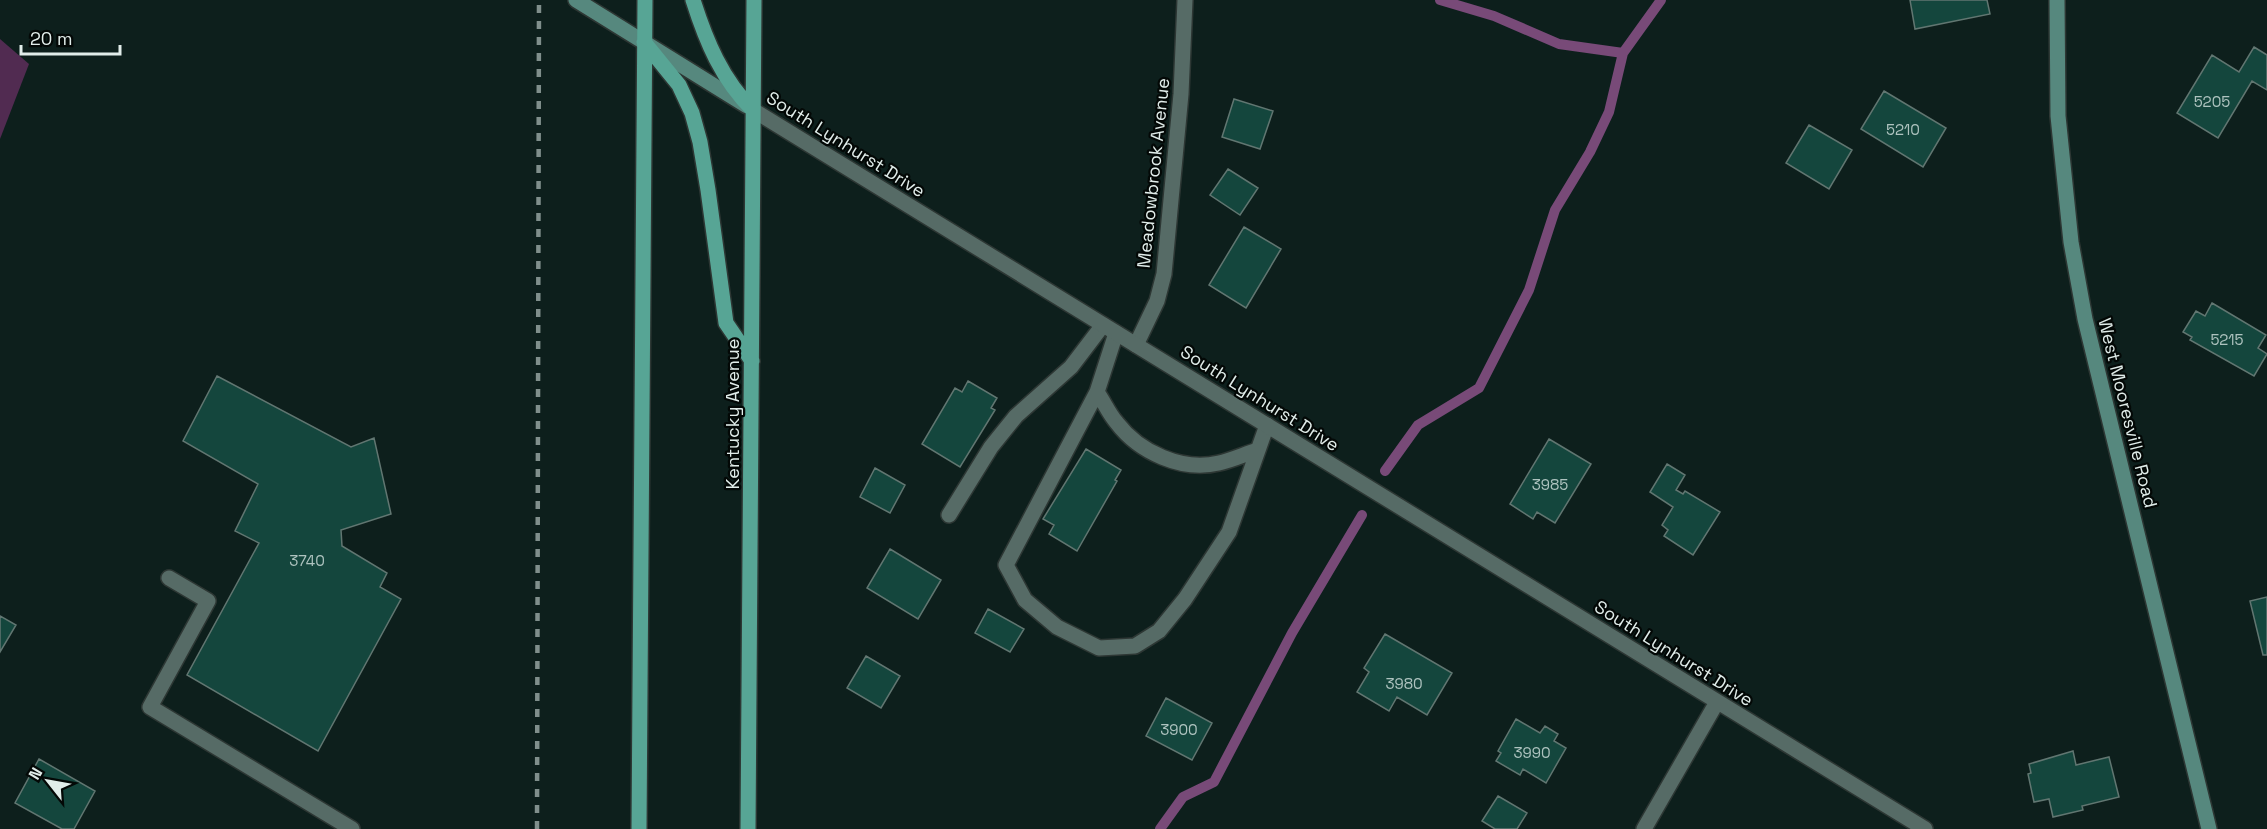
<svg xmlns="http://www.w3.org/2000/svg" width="2267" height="829" font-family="'Space Grotesk',sans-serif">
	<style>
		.green { fill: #512b51 }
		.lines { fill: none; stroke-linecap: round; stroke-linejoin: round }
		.stream { stroke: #784a78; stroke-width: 10 }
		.building { fill: #14463d; stroke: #617671; stroke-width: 1.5 }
		.lane-casing { stroke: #2d3734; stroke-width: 18 }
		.street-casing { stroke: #2d3734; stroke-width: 18 }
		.secondary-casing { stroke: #2d3734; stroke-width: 18 }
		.primary-casing { stroke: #2d3734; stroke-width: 18 }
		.lane { stroke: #566b66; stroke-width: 15 }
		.street { stroke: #566b66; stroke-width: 15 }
		.secondary { stroke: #56887e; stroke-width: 15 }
		.primary { stroke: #57a595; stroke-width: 15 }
		.rail { stroke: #808f8c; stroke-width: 4.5; stroke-dasharray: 8 8; stroke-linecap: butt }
		.labels { text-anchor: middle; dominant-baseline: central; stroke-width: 4.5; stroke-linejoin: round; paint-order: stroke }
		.number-label { font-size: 15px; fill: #aec3bf }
		.street-label { font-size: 18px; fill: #e1edea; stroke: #030806 }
	</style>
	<rect width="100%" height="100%" fill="#0d1f1c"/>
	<path class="green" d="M0,39L29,64L0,139Z"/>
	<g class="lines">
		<path class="stream" d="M1440,0L1494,16L1559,44L1623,53
			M1385,471L1418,425L1479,388L1529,290L1555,210L1590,152L1609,112L1623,53L1661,0
			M1160,829L1183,797L1214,782L1292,633L1362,515"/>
	</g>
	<path class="building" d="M1910,0H1987L1990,14L1915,29Z
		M2254,47L2267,55V90L2252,81L2218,138L2177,113L2212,55L2239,72Z
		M1884,91L1946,128L1923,167L1861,129Z
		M1234,99L1273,111L1260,149L1222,137Z
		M1809,125L1852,150L1829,189L1786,163Z
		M1228,169L1258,188L1240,215L1210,195Z
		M1244,227L1281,249L1246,308L1209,285Z
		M2212,303L2266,335L2258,348L2267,354L2254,376L2190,340L2192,337L2183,332L2196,311L2205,316Z
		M217,376L351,447L374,438L391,514L341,530L342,546L387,573L380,587L401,599L318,751L187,675L259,543L235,531L258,484L183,441Z
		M968,381L997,398L991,408L995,410L960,467L922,444L955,388L962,392Z
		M1549,439L1591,464L1555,523L1537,512L1533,519L1510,504Z
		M1086,449L1121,470L1115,480L1117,481L1077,551L1049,534L1054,525L1043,519Z
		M1667,464L1685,475L1676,490L1683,494L1685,491L1720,512L1693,555L1664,536L1668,530L1662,525L1673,507L1650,492Z
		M875,468L905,485L890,513L860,497Z
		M890,549L941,580L918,619L867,588Z
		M2267,597V655H2263L2250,601Z
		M988,609L1024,629L1010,652L975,633Z
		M0,616L16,625L0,652Z
		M1385,634L1452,673L1427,715L1397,697L1389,711L1357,692L1369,672L1364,668Z
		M866,656L900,676L881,708L847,688Z
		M1166,698L1212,723L1192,760L1146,736Z
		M1516,719L1540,733L1545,726L1558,734L1554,741L1566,748L1546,783L1523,769L1520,775L1496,761L1501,753L1498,751Z
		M2073,751L2076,765L2109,757L2119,797L2082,806L2083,810L2053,817L2049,799L2034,802L2028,774L2031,773L2029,764Z
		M39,759L95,791L74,829H62L15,803Z
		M1498,796L1527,813L1517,829H1495L1482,821Z"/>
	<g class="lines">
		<defs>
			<path id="lane" d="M1116,333L1097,392L1006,565L1025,600L1057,627L1099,648L1135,646L1159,631L1185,599L1229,532L1267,425
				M1136,345L1157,301L1164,274L1181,94L1185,0
				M1097,392C1104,402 1109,414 1117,423C1139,452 1182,472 1219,463C1232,460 1245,454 1258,450
				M949,515L991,447L1016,416L1071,367L1103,325
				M169,578L208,601L150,707L352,829"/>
			<path id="street" d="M753,110L1925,829
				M1644,829L1717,702"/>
			<path id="secondary" d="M576,0L747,106
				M2057,0L2058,116L2071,242L2085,319L2209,829"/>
			<path id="primary" d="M693,0C706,41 722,80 753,110
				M644,42L679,85L692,113L700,142L708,190L726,323L752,361
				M639,829L645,0
				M748,829L754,0"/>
		</defs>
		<use href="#lane" class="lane-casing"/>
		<use href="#street" class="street-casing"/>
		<use href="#secondary" class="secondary-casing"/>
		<use href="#primary" class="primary-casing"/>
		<use href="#lane" class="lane"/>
		<use href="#street" class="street"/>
		<use href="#secondary" class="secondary"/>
		<use href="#primary" class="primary"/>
		<path class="rail" d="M537,829L539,0"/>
	</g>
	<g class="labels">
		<g class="number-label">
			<text x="2212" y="101">5205</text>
			<text x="1903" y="129">5210</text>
			<text x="2227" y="339">5215</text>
			<text x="1550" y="484">3985</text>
			<text x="307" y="560">3740</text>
			<text x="1404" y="683">3980</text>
			<text x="1179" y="729">3900</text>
			<text x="1532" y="752">3990</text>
		</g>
		<g class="street-label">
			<text transform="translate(846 144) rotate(32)">South Lynhurst Drive</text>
			<text transform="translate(1153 173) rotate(-84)">Meadowbrook Avenue</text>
			<text transform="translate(1260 398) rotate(32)">South Lynhurst Drive</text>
			<text transform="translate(2128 413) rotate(76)">West Mooresville Road</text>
			<text transform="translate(732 414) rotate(-90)">Kentucky Avenue</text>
			<text transform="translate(1674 653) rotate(32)">South Lynhurst Drive</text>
		</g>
	</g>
	<g transform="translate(48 781) rotate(301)" stroke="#030806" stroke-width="4.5" paint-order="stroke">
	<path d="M0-4.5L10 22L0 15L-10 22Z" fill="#e1edea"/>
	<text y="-9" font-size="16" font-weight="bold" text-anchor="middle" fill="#e1edea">N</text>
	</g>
	<path d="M21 45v9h99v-9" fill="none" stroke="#e1edea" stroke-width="3"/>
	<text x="30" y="45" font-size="18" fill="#e1edea" stroke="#030806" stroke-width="4.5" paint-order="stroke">20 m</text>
</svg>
